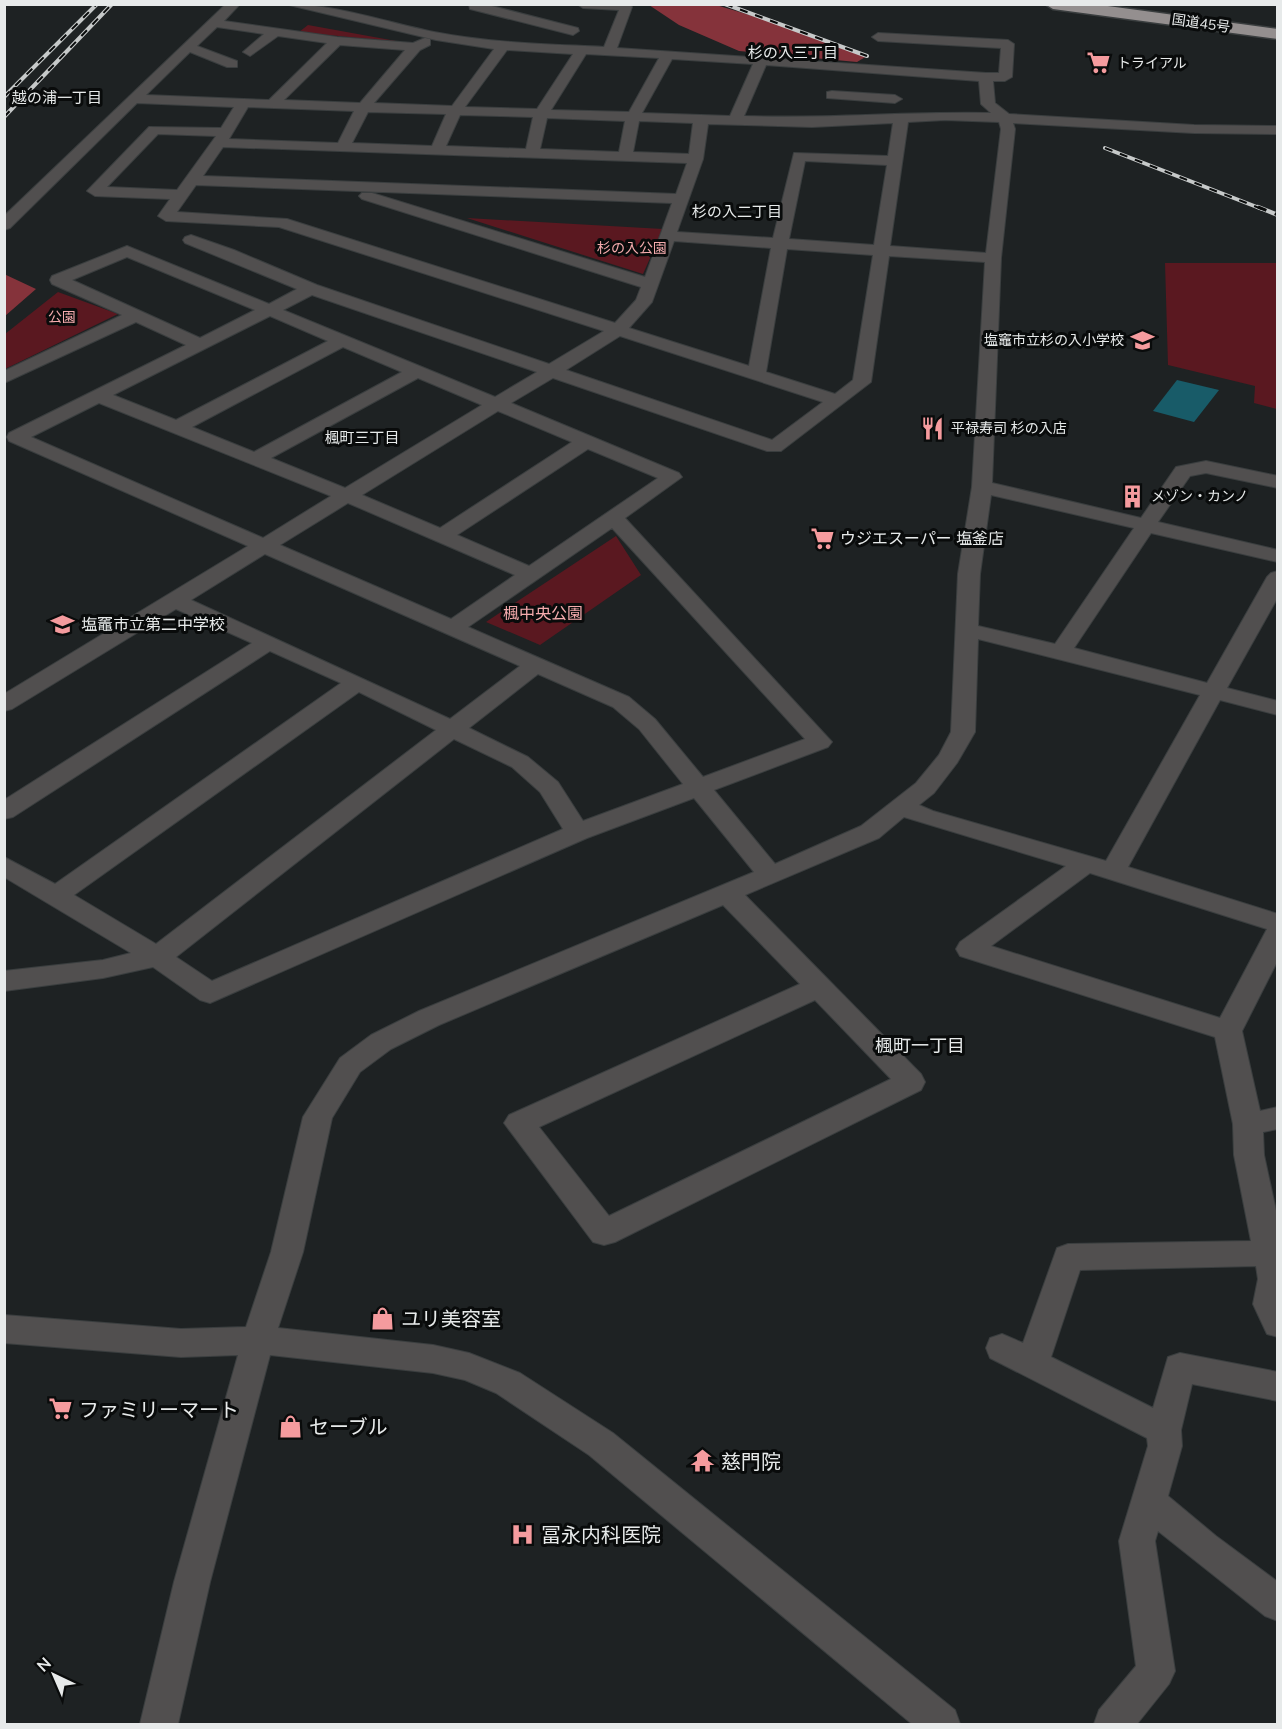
<svg xmlns="http://www.w3.org/2000/svg" width="1282" height="1729" font-family="Mulish,'Noto Sans JP',sans-serif">
	<style>
		.green { fill: #5a1820 }
		.forest { fill: #85333b }
		.water { fill: #185b68 }
		.lines { fill: none; stroke-linecap: round; stroke-linejoin: round }
		.minor-casing { stroke: #3a3e3f; stroke-width: 2 }
		.highway-casing { stroke: #3a3e3f; stroke-width: 3 }
		.minor { fill: #514f4f; fill-rule: evenodd }
		.highway { fill: #948f8f; fill-rule: evenodd }
		.rail-far1-casing { stroke: #c6c9c9; stroke-width: 4 }
		.rail-casing { stroke: #c6c9c9; stroke-width: 4.5 }
		.rail-far1 { stroke: #090b0b; stroke-width: 2; stroke-dasharray: 8; stroke-linecap: butt }
		.rail { stroke: #090b0b; stroke-width: 3; stroke-dasharray: 9; stroke-linecap: butt }
		.labels { text-anchor: middle; dominant-baseline: central; stroke-width: 6; stroke-linejoin: round; paint-order: stroke }
		.far-street-label { font-size: 14px; fill: #e7eaea; stroke: #090b0b }
		.far-poi-label { font-size: 14px; fill: #e7eaea; stroke: #090b0b; text-anchor: start }
		.far-park-label { font-size: 14px; fill: #f4abad; stroke: #090b0b }
		.far-neighbourhood-label { font-size: 15px; fill: #e7eaea; stroke: #090b0b }
		.poi-label { font-size: 16px; fill: #e7eaea; stroke: #090b0b; text-anchor: start }
		.park-label { font-size: 16px; fill: #f4abad; stroke: #090b0b }
		.neighbourhood-label { font-size: 18px; fill: #e7eaea; stroke: #090b0b }
		.near-poi-label { font-size: 20px; fill: #e7eaea; stroke: #090b0b; text-anchor: start }
	</style>
	<rect width="100%" height="100%" fill="#1e2223"/>
	<path class="green" d="M308,25L407,43L299,32Z
		M467,218L663,229L643,274Z
		M1165,263H1277V409L1254,403L1255,386L1168,365Z
		M58,292L118,314L5,369V334Z
		M616,536L641,575L540,645L486,622Z"/>
	<path class="forest" d="M649,5H716L780,24L867,56L857,62L739,51L679,25Z
		M4,274L36,289L5,316H4Z"/>
	<path class="water" d="M1177,380L1219,390L1194,422L1153,411Z"/>
	<g class="lines">
		<defs>
			<path id="minor" d="M226,4H240L224,21L337,37L413,43L425,38L430,39V45L420,50L374,103L452,106L494,49L436,40L285,4C335,4 385,22 434,32C490,43 547,44 604,47L619,10L583,8L577,4H630L632,7L617,48L986,73H999L1001,48L878,41L872,37L878,33L1008,40L1014,44L1012,77L1005,81H993L995,103L1009,114L1194,125L1278,126V134L1194,133L1013,123L1015,129L1001,258L992,483L1141,518L1176,467L1206,461L1278,476V488L1206,473L1190,476L1158,522L1278,550V562L1151,533L1074,648L1207,683L1267,577L1271,573L1278,571V597L1227,688L1278,701V715L1220,700L1128,867L1278,914V960L1242,1031L1260,1111L1278,1107V1129L1263,1132L1264,1155L1278,1220V1337L1267,1334L1253,1304L1258,1279L1256,1266L1080,1270L1051,1357L1153,1408L1168,1357L1180,1353L1278,1372V1401L1192,1384L1181,1430L1182,1446L1168,1496L1216,1536L1278,1582V1621L1265,1616L1158,1531L1155,1541L1175,1671L1169,1684L1137,1724H1094L1099,1710L1136,1666L1119,1541L1148,1446L1147,1438L990,1358L986,1348L990,1338L1002,1334L1023,1343L1057,1248L1068,1244L1251,1241L1234,1155L1233,1124L1215,1037L960,956L956,949L960,942L1066,866L904,817L879,838L745,895L921,1074L925,1082L921,1090L615,1242L604,1245L593,1242L504,1123L509,1115L800,984L723,905L439,1025L391,1049L360,1072L332,1118L303,1252L278,1328L433,1345L469,1353L520,1373L613,1433L955,1710L960,1724H912L589,1455L496,1393L465,1380L433,1373L270,1355L210,1582L178,1724H140L174,1582L238,1355L181,1357L4,1343V1315L181,1329L246,1327L271,1252L303,1117L340,1058L371,1035L419,1011L754,872L694,798L587,838L210,1003L200,1000L153,967L103,978L4,991V971L103,960L131,953L4,877V857L55,884L341,683L270,651L13,817L4,819V800L252,643L176,609L12,709L4,711V694L248,546L9,441L7,437L9,433L186,345L136,322L4,383V371L122,315L52,284L50,280L52,276L127,246L269,304L297,289L185,243L183,240L185,237L191,235L234,250L317,285L549,364L604,331L279,227L166,221L158,216L170,199L95,196L87,191L149,127L221,128L234,107L137,103L10,228L4,230V216ZM217,27L264,34L243,52L250,56L278,36L327,43L269,100L146,95L190,52L227,67H237V61L197,46ZM340,45L405,50L360,103L284,100ZM507,50L573,54L537,109L465,107ZM586,54L659,58L629,112L551,110ZM672,59L753,64L730,116L642,113ZM766,65L979,81L981,104L991,113C908,111 826,119 744,116ZM248,107L354,111L338,143L229,139ZM368,112L446,114L432,146L352,143ZM460,115L533,117L526,149L446,146ZM547,118L625,121L619,152L540,149ZM945,120L999,122L1001,129L986,253L890,246L908,122ZM639,121L693,123L689,154L633,152ZM893,123L888,156L794,153L773,238L677,232L703,159L708,124L812,127ZM158,134L216,136L177,190L107,187ZM223,147L687,163L676,194L203,176ZM805,161L887,165L874,245L789,239ZM196,185L672,203L645,277L372,193H362L359,196L362,199L641,287L636,300L615,323L287,219L177,212ZM674,241L771,248L749,366L629,328L652,302ZM787,249L873,255L853,380L835,394L766,372ZM889,256L985,262L972,487L958,574L951,732L939,755L916,783L861,826L775,864L714,790L828,747L832,742L625,518L682,477L679,473L511,403L553,378L767,451H781L871,382ZM127,257L255,310L200,338L72,280ZM312,295L537,372L495,397L283,310ZM270,316L328,341L176,420L113,395ZM620,336L823,402L772,440L566,370ZM343,347L402,372L254,452L192,427ZM418,378L482,405L345,488L271,458ZM99,403L331,496L263,538L31,437ZM498,411L572,442L440,528L362,495ZM588,449L658,478L529,566L457,535ZM991,495L1134,528L1055,644L978,626L980,574ZM348,503L515,575L451,619L280,545ZM612,528L805,739L703,777L655,719L629,697L468,627ZM265,554L520,666L450,719L191,600ZM978,639L1200,695L1106,861L933,811L919,805L934,793L957,763L975,732ZM538,674L613,707L639,729L683,784L583,821L558,782L528,757L469,728ZM359,692L436,730L156,944L74,895ZM454,739L512,767L540,792L563,829L212,981L176,957ZM1090,873L1267,929L1220,1018L991,946ZM815,1000L891,1079L609,1216L539,1127Z
				M469,4H484L578,28L579,31L573,35L470,9Z
				M832,91L895,95L902,99L895,103L827,98V92Z"/>
			<path id="highway" d="M1045,4H1093L1278,29V39L1053,9Z"/>
		</defs>
		<use href="#minor" class="minor-casing"/>
		<use href="#highway" class="highway-casing"/>
		<use href="#minor" class="minor"/>
		<use href="#highway" class="highway"/>
		<defs>
			<path id="rail-far1" d="M725,4L867,56
				M4,97L97,4
				M4,117L112,4
				M1105,148L1262,209"/>
			<path id="rail" d="M1258,207L1278,215"/>
		</defs>
		<use href="#rail-far1" class="rail-far1-casing"/>
		<use href="#rail" class="rail-casing"/>
		<use href="#rail-far1" class="rail-far1"/>
		<use href="#rail" class="rail"/>
	</g>
	<defs>
		<symbol id="supermarket-bare" viewBox="-9 -9 18 18"><path d="M-6-5.5h2.5l.6 2H6L4.5 2H-2.5L-4.4-4H-6ZM-1.5 3.2a1.3 1.3 0 1 0 .1 0ZM3 3.2a1.3 1.3 0 1 0 .1 0Z" fill="#f59b9e" stroke="#090b0b" stroke-width="2.5" paint-order="stroke"/></symbol>
		<symbol id="school-bare" viewBox="-9 -9 18 18"><path d="M0-5L7-2L0 1L-7-2ZM-4 1L0 2.5L4 1V4Q0 6-4 4Z" fill="#f59b9e" stroke="#090b0b" stroke-width="2.5" paint-order="stroke"/></symbol>
		<symbol id="restaurant-bare" viewBox="-9 -9 18 18"><path d="M-5-6h1v4h1v-4h1v4h1v-4h1v5L-1.5 .5V6h-2V.5L-5-1ZM5-6V6H3V1.5H1.5Q1.5-4 5-6Z" fill="#f59b9e" stroke="#090b0b" stroke-width="2.5" paint-order="stroke"/></symbol>
		<symbol id="building-bare" viewBox="-9 -9 18 18"><path d="M-4-6H4V6H1V3H-1V6H-4ZM-2.5-4.3h1.7v1.8h-1.7ZM.8-4.3h1.7v1.8H.8ZM-2.5-1h1.7V.8h-1.7ZM.8-1h1.7V.8H.8Z" fill="#f59b9e" stroke="#090b0b" stroke-width="2.5" paint-order="stroke"/></symbol>
		<symbol id="shop-bare" viewBox="-9 -9 18 18"><path d="M-5-2.5h2.3a2.7 3.5 0 0 1 5.4 0H5L5.5 6h-11ZM-1.5-2.5h3a1.5 2.3 0 0 0-3 0Z" fill="#f59b9e" stroke="#090b0b" stroke-width="2.5" paint-order="stroke"/></symbol>
		<symbol id="temple-bare" viewBox="-9 -9 18 18"><path d="M0-6L5-2H3V0L6.5 2.5H4V6H1.5V3h-3V6H-4V2.5H-6.5L-3 0V-2H-5Z" fill="#f59b9e" stroke="#090b0b" stroke-width="2.5" paint-order="stroke"/></symbol>
		<symbol id="hospital-bare" viewBox="-9 -9 18 18"><path d="M-5-5h3v3.5h4V-5h3V5h-3V1.5h-4V5h-3Z" fill="#f59b9e" stroke="#090b0b" stroke-width="2.5" paint-order="stroke"/></symbol>
	</defs>
	<g fill-rule="evenodd">
		<use href="#supermarket-bare" x="1082" y="46" width="33" height="33"/>
		<use href="#school-bare" x="1126" y="324" width="33" height="33"/>
		<use href="#restaurant-bare" x="916" y="412" width="33" height="33"/>
		<use href="#building-bare" x="1116" y="480" width="33" height="33"/>
		<use href="#supermarket-bare" x="806" y="522" width="33" height="33"/>
		<use href="#school-bare" x="46" y="608" width="33" height="33"/>
		<use href="#shop-bare" x="366" y="1302" width="33" height="33"/>
		<use href="#supermarket-bare" x="44" y="1392" width="33" height="33"/>
		<use href="#shop-bare" x="274" y="1410" width="33" height="33"/>
		<use href="#temple-bare" x="686" y="1444" width="33" height="33"/>
		<use href="#hospital-bare" x="506" y="1518" width="33" height="33"/>
	</g>
	<g class="labels">
		<g class="far-street-label">
			<text transform="translate(1201 23) rotate(8)">国道45号</text>
		</g>
		<g class="far-poi-label">
			<text x="1117" y="63">トライアル</text>
			<text x="1124" y="340" text-anchor="end">塩竈市立杉の入小学校</text>
			<text x="951" y="428">平禄寿司 杉の入店</text>
			<text x="1151" y="496">メゾン・カンノ</text>
		</g>
		<g class="far-park-label">
			<text x="632" y="248">杉の入公園</text>
			<text x="62" y="317">公園</text>
		</g>
		<g class="far-neighbourhood-label">
			<text x="793" y="52">杉の入三丁目</text>
			<text x="57" y="97">越の浦一丁目</text>
			<text x="737" y="211">杉の入二丁目</text>
			<text x="362" y="437">楓町三丁目</text>
		</g>
		<g class="poi-label">
			<text x="840" y="538">ウジエスーパー 塩釜店</text>
			<text x="81" y="624">塩竈市立第二中学校</text>
		</g>
		<g class="park-label">
			<text x="543" y="613">楓中央公園</text>
		</g>
		<g class="neighbourhood-label">
			<text x="920" y="1045">楓町一丁目</text>
		</g>
		<g class="near-poi-label">
			<text x="401" y="1318">ユリ美容室</text>
			<text x="79" y="1409">ファミリーマート</text>
			<text x="309" y="1426">セーブル</text>
			<text x="721" y="1461">慈門院</text>
			<text x="541" y="1534">冨永内科医院</text>
		</g>
	</g>
	<rect width="1282" height="1729" fill="none" stroke="#e7eaea" stroke-width="12"/>
	<g transform="translate(54 1675) rotate(316)" stroke="#090b0b" stroke-width="4.5" paint-order="stroke">
	<path d="M0-4.5L10 22L0 15L-10 22Z" fill="#e7eaea"/>
	<text y="-9" font-size="16" font-weight="bold" text-anchor="middle" fill="#e7eaea">N</text>
	</g>
</svg>
